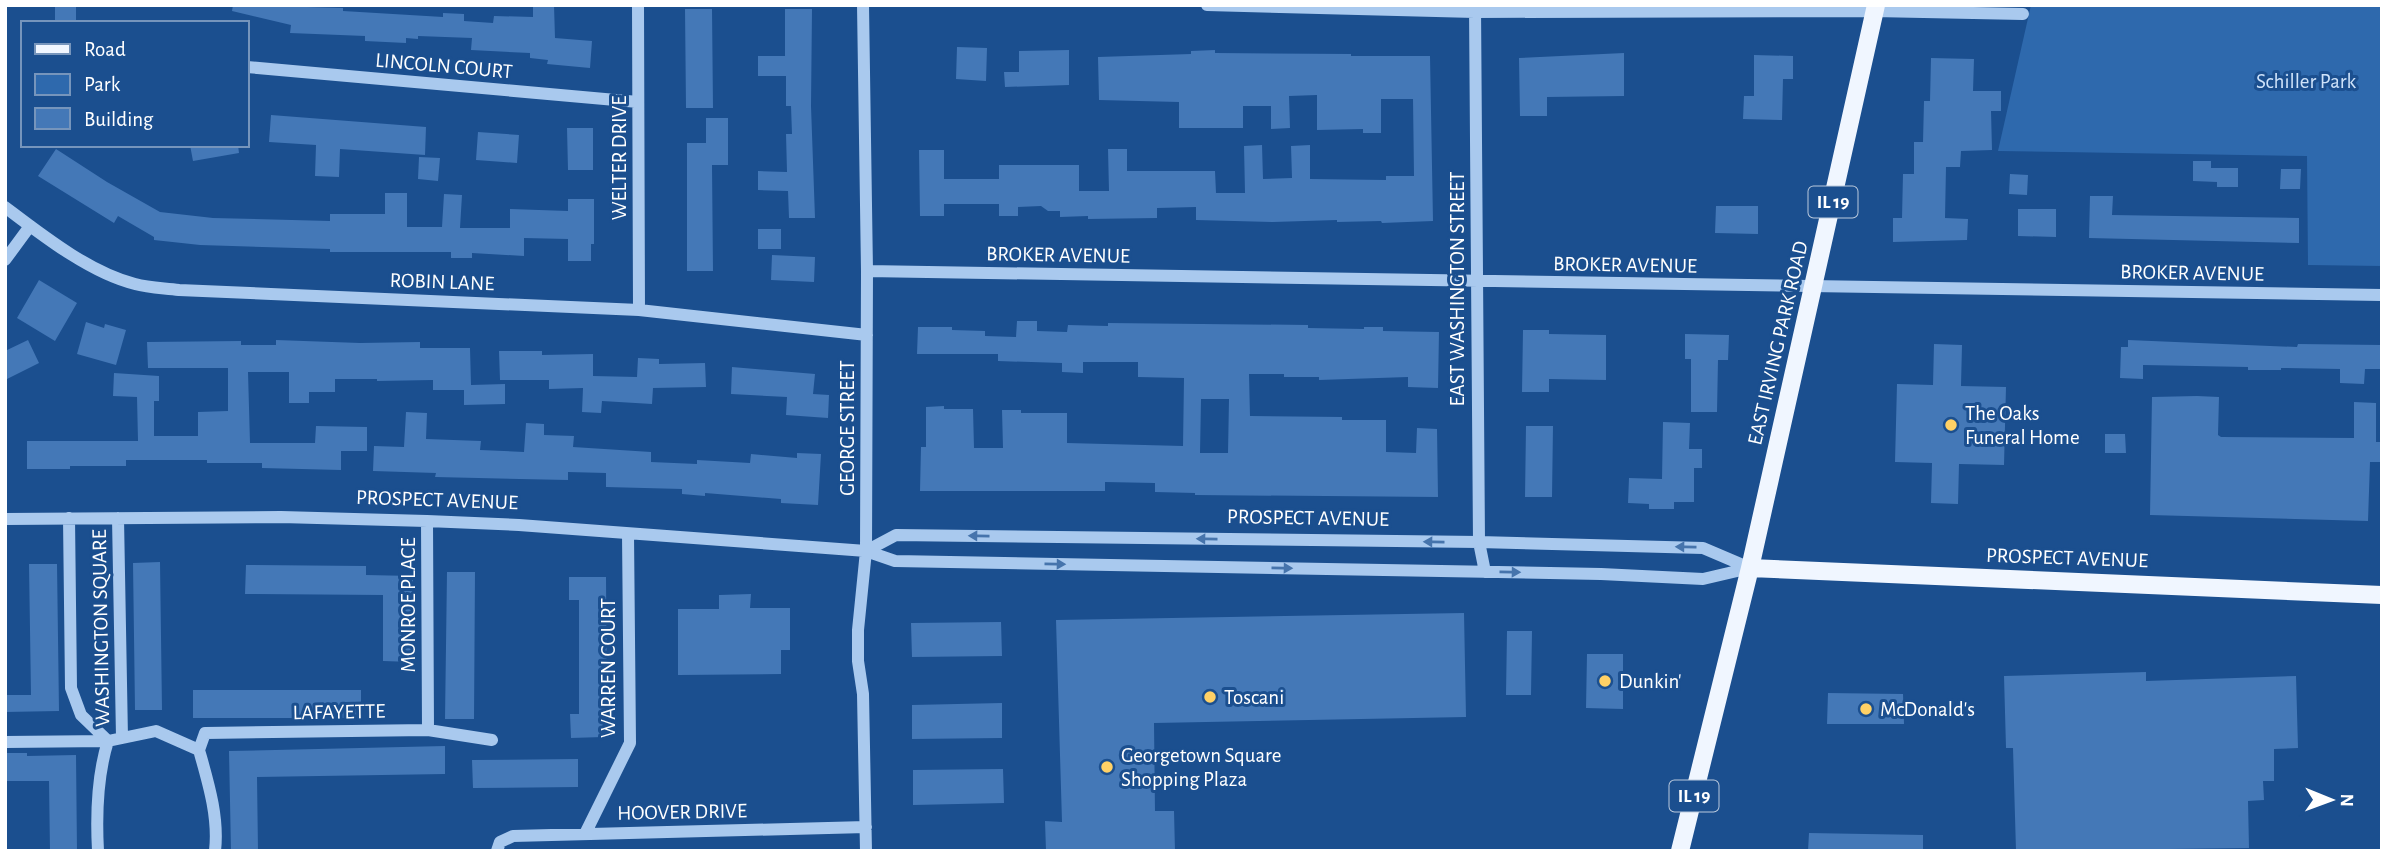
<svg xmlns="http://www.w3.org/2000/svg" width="2387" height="856" font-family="'Alegreya Sans',sans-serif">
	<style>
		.green { fill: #2e69ad }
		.building { fill: #4478b7; fill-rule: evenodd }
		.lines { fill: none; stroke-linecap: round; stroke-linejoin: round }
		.minor { stroke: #a9c9ee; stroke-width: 12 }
		.major { stroke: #f0f6ff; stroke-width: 18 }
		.oneway { fill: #4674ac }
		.poi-dot { fill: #ffd166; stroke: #1b4f8f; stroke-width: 2.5 }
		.labels { text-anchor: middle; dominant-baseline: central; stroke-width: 6; stroke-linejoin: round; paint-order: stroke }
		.shield { fill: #1b4f8f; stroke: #bbcadd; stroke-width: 2 }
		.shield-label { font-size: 19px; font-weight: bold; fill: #fff }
		.street-label { font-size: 21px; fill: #fff; stroke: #1b4f8f }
		.park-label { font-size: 21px; fill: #cfe3fa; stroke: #1b4f8f }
		.poi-label { font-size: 21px; fill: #fff; stroke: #1b4f8f; text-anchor: start }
	</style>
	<rect width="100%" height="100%" fill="#1b4f8f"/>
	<path class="green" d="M2031,5H2382V266L2308,265L2307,156L1998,151Z"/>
	<path class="building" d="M55,5H76V23L55,22Z
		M233,5L343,8V11L443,17V13L464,14V21L493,23L494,16L533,17V5H554L555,38L592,41L590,68L547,64L548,60L530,58V53L471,50L472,38L418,36V39L406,38V43L365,41V36L290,33L291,25L232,11Z
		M685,9H712L713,108H686Z
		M785,9H812L811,106L815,218H789L788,191L758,190V171L787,172L786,134H792L791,106H786V76H758V56H785Z
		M957,47L987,48L986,81L956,79Z
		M1069,50V85L1005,87L1004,72H1019V51Z
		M1215,50V53L1351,54V56H1430L1433,221L1382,223L1381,221L1337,222V220L1273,222L1196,220V207L1157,208V218L1088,219V216L1060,217V211H1048L1041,206L1018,207V216H999V204H944V216H920L919,150H944V179H999V165H1079V191H1109L1108,149H1127V171H1215L1216,193H1245L1244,146L1262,145L1263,179L1292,178L1291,146L1310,145V179L1386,180V176H1414L1413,99H1381V133H1363V129L1317,130V95L1289,96L1290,128L1271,129V106H1243V128H1179V102L1099,100L1098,57L1191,54V51Z
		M1624,53V96L1547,97V116H1520L1519,58Z
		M1754,55L1793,56V79H1783L1782,120L1743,119L1744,96H1754Z
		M1931,58L1974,59L1973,91H2001V111H1991L1992,150L1961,151L1960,167H1946L1945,218L1968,219L1967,240L1893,242V218H1902L1903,174H1914V142H1923L1924,101H1930Z
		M271,115L426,127L425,155L340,149L339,177L315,176L316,145L269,142Z
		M706,118H728V165H712L713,271H687V143H706Z
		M567,128H593V170H568Z
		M478,132L519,135L517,163L476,160Z
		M190,145H238L239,153L193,161Z
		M56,149L107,182L160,212L213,218L330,221V214H385V193H407V227H442L444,194L462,195L460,228H510V209L568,211V199H594V244H591V261H568V239L524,238V256L472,253V258H451V252H330V249L200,245L154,240V237L118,216L114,223L38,176Z
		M419,157L440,158L438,181L418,179Z
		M2193,161H2211V168H2238V187H2217V182L2193,181Z
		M2281,169H2301L2300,189H2280Z
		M2010,174L2028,175L2027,195L2009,194Z
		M2090,196H2113L2112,215L2299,218V243L2089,238Z
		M1716,206H1758V234L1715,233Z
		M2018,209H2056V237L2018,236Z
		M758,229H781V249H758Z
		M772,255L815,257L814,282L771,280Z
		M39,280L77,303L55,341L17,318Z
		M1017,321H1037V331L1067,332L1068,325L1108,326V323L1308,325V328L1364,329V327H1383V331L1439,332L1438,388L1408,387V377L1319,380V377H1284V374H1249L1250,416L1342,417V420H1386V452L1416,453L1417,428L1437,429L1438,497L1195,495V493L1155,492V483L1105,482V491H920L921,447H926V407L944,406V409H973L974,448H1003L1002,410H1021V413H1067V443L1183,446L1184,378L1138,377V362H1083V373L1062,372V363L998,361V354H917L918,327H952V330L985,331V336L1016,337ZM1201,399H1229L1228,453H1200Z
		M86,322L104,328L105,324L126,330L116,365L77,354Z
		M1523,330H1549V334L1606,335V380L1549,379V392H1522Z
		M1685,334L1729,335L1728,360H1718L1717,412H1691V359H1685Z
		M28,340L39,363L5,380V351Z
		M276,340L360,343L420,342V348H470L471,385L505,384V404L464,405V390H433V380L377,381V379H335V392H309V403H289V372H248L250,443H315L316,426L367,427V451H341V470L262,468V463H207V460H126V466H70V469H27V441H138L137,397L113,396L114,373L159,376V401H154V436H198V412L228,411V368H148L147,342L241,341V345H276Z
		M2128,340L2297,347L2298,344L2382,345V369H2365L2364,384L2340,383V369L2281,368V370H2248V367L2143,365V379L2120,378L2121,347H2128Z
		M1934,344L1962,345L1961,386L2006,387L2004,465L1959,464L1958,504L1931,503L1932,463L1895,462L1897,384L1933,385Z
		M499,351H542V355L593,354V376L637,377L638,358L659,359V364L705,363L706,387L653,388L652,404L602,401L601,413L582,412L583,388L549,389V380H500Z
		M732,367L815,374L813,394L829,395L828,418L786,415L787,397L731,394Z
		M2197,396L2219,397L2218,435L2221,437L2354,438V402L2376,403V442H2382V462H2370L2368,521L2150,515L2152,397Z
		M406,412L427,413L426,439L481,441L480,450L524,452L526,423L544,424V435L574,436L573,447L651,452V462L697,464V460L750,463L751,454L797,458V453L821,454L818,505L781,503V499L705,493V496L682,494V489L606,487V473L568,472V480L435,477L436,473L373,471L374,446L404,447Z
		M1663,422L1690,423L1689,449H1702V468H1694V502H1674V509H1649V504L1628,503L1629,478L1662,479Z
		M1526,426H1553L1552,497H1525Z
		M2105,434H2125L2126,453H2105Z
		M160,562L162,710H135L133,563Z
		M29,564H57L59,711L5,712V695H31Z
		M246,565L366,566V575L413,576L412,662L383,661V595L245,594Z
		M447,572H475L474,719H445Z
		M569,577H606L607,717H603V737L571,738L570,714H579V600H569Z
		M751,594L750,608H790V650H781V674L678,675V609H719V595Z
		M1464,613L1466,717L1154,723L1155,811H1174L1175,851H1046L1045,821L1062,822L1056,620Z
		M1001,622L1002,656L912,657L911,623Z
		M1507,631H1532L1531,695H1506Z
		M1587,654H1623V709L1586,708Z
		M2146,672V681L2296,676L2298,748L2274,749V781H2263L2264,800L2248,801L2249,848L2016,851L2013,748H2006L2004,676Z
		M193,690H361V718H193Z
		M1828,693L1903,694L1904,724H1827Z
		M1002,703V738L912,739V705Z
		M445,746V774L257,777L258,851H231L229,751Z
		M5,753H27V756L76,755L77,851H50L49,781H5Z
		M578,759V787L473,788L472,760Z
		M1003,769L1004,803L913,805V770Z
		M1809,833L1923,835V851H1808Z"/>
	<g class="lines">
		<path class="minor" d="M638,5L639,310
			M863,5L867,271L866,551L858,630V661L863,694L866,851
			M1207,5L1475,12L1874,11L2023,14
			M1475,6L1479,542L1485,572
			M247,67L638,102
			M5,207C42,235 90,273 135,284C149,288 164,288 179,290L639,310L867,335
			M5,260L30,226
			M867,271L2382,295
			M69,518L71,688L81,715L108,741
			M118,518L122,738
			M5,519L281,517L427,521L519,525L866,551L895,561L1601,574L1703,579L1750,568
			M427,521L428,730
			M866,551L896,535L1479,542L1703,548L1750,568
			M5,742L108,741L156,731L199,750C208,782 219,817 215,851
			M199,750L205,733L428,730L492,740
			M585,834L630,743L628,534
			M98,851C96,814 97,776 108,741
			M497,851L500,842L513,836L866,827"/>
		<path class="major" d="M1750,568L2382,595
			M1680,851L1750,568L1876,5"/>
	</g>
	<defs><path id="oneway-solid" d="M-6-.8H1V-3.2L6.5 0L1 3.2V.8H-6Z" transform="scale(1.75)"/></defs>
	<g class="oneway">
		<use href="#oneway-solid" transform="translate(979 536) rotate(-179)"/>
		<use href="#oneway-solid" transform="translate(1207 539) rotate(-179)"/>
		<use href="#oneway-solid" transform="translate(1434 542) rotate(-179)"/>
		<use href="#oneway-solid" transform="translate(1686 547) rotate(-179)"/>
		<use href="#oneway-solid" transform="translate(1055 564) rotate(1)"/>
		<use href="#oneway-solid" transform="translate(1282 568) rotate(1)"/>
		<use href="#oneway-solid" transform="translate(1510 572) rotate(1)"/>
	</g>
	<g class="poi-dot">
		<circle cx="1951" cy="425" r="7"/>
		<circle cx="1605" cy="681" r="7"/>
		<circle cx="1210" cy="697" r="7"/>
		<circle cx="1866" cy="709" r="7"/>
		<circle cx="1107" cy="767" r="7"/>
	</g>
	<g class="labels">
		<g class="shield">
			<rect x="1808.5" y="186.5" width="49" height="31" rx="5"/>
			<rect x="1669.5" y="780.5" width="49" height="31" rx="5"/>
		</g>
		<g class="shield-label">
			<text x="1833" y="202">IL 19</text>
			<text x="1694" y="796">IL 19</text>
		</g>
		<g class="street-label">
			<text transform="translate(444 66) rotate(5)">LINCOLN COURT</text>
			<text transform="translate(619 158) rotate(-90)">WELTER DRIVE</text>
			<text transform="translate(1058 255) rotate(1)">BROKER AVENUE</text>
			<text transform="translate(1625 265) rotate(1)">BROKER AVENUE</text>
			<text transform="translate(2192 273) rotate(1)">BROKER AVENUE</text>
			<text transform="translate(442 282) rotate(2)">ROBIN LANE</text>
			<text transform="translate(1457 289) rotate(-90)">EAST WASHINGTON STREET</text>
			<text transform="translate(1778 343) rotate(-77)">EAST IRVING PARK ROAD</text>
			<text transform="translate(847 428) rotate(-90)">GEORGE STREET</text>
			<text transform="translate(437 500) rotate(2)">PROSPECT AVENUE</text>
			<text transform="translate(1308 518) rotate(1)">PROSPECT AVENUE</text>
			<text transform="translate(2067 558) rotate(2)">PROSPECT AVENUE</text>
			<text transform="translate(408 605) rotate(-90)">MONROE PLACE</text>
			<text transform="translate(101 628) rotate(-91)">WASHINGTON SQUARE</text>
			<text transform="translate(608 668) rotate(-90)">WARREN COURT</text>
			<text transform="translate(339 712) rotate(-1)">LAFAYETTE</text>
			<text transform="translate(682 812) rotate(-1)">HOOVER DRIVE</text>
		</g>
		<g class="park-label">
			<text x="2306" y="81">Schiller Park</text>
		</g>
		<g class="poi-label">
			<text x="1965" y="413">The Oaks<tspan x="1965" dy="24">Funeral Home</tspan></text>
			<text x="1619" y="681">Dunkin'</text>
			<text x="1224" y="697">Toscani</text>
			<text x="1880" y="709">McDonald's</text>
			<text x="1121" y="755">Georgetown Square<tspan x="1121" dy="24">Shopping Plaza</tspan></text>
		</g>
	</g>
	<rect width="2387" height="856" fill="none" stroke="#ffffff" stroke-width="14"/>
	<rect x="21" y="21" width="228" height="126" fill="#1b4f8f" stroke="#7695bc" stroke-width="2"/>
	<rect x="35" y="44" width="35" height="10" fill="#f0f6ff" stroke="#7695bc" stroke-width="2"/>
	<text x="84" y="56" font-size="21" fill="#ffffff">Road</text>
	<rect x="35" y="74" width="35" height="21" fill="#2e69ad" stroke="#7695bc" stroke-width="2"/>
	<text x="84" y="91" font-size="21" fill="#ffffff">Park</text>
	<rect x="35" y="108" width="35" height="21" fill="#4478b7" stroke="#7695bc" stroke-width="2"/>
	<text x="84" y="126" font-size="21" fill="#ffffff">Building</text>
	<g transform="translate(2331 800) rotate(91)" stroke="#1b4f8f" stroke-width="5" paint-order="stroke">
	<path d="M0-5L12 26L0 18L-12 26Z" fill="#ffffff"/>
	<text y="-10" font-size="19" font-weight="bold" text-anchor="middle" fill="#ffffff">N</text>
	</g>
</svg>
